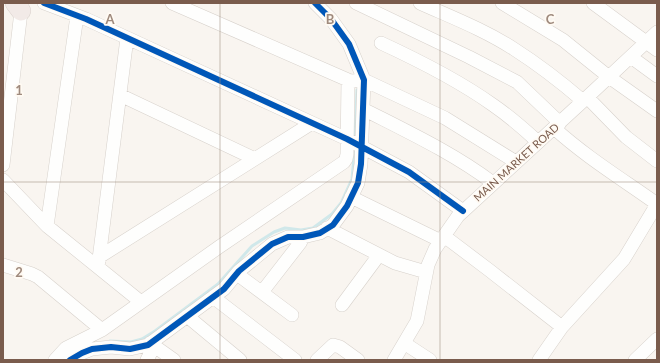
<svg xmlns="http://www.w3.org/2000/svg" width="660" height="363" font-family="Lato,sans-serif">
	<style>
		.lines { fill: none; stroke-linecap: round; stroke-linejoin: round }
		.stream { stroke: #d0e8ea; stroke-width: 3 }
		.minor-casing { stroke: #d7d1cb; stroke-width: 14 }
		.highway-casing { stroke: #dad1cc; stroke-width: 20 }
		.minor { stroke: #fefefd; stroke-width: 13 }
		.highway { stroke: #f2eae7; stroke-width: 19 }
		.cycleway-casing { stroke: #fffaf3; stroke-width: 8 }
		.cycleway { stroke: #0057b8; stroke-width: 6 }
		.grid { fill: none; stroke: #9f8a7d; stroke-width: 1; stroke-opacity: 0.55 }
		.labels { text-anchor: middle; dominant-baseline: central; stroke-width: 3.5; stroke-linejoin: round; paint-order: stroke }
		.street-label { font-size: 11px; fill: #7a5c4d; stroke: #fffaf3 }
		.grid-label { font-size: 13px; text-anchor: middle; font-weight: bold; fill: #9f8a7d; stroke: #fffaf3; stroke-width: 3.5; stroke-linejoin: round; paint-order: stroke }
	</style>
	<rect width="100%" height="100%" fill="#f9f5f0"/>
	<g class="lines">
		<path class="stream" d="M355,139L357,90
			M110,341L131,342L142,339L155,331L218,284L252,246L274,232L285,228L301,230L313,228L332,214L341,203L352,179L355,146"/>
		<defs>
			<path id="minor" d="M44,3L86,19L347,139L409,172L463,211
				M172,3L348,80L352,81L364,80L445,118L516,162
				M356,3L469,57L517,82L560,123
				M420,3C451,17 485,30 514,49C539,65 561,82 583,101
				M502,3L563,40L609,77L657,111
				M593,3L657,50
				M381,43C420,61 458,80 493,105C509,116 524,129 538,142
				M631,57L657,76
				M120,95L255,159
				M587,97L626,137L657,161
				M363,109C408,132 453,153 493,183
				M554,128C586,157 622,179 657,204
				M3,165L22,3
				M3,180L47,226L141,302
				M351,197L441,241
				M47,226L77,16
				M327,228L395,263L426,272
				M444,236L489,270L562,327
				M99,257L312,123
				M3,265L32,274L38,277L102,330
				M98,267L127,38
				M237,274L292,315
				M262,292L300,243L303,237
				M213,297L295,360
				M342,305L379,255
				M187,316L240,360
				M150,343L174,360
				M404,343L430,360
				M55,360L66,348L102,330L219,247L344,162L346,159L347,154L348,80
				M70,360L82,353L92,349L111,347L130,349L148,345L224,289L239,271L272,244L288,237H303L320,233L333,225L347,206L358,183L361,164L364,80L349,44L331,19L315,3
				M147,360L154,346
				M317,360L333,345L340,347L358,360
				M394,360L417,321L428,265L435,249L458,216L583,101L657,32
				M539,360L562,327L624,259L657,204
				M635,360L657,339"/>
			<path id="highway" d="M15,3L21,11"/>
		</defs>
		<use href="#minor" class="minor-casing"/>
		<use href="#highway" class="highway-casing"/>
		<use href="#minor" class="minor"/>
		<use href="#highway" class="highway"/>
		<defs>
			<path id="cycleway" d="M44,3L86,19L347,139L409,172L463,211
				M70,360L82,353L92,349L111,347L130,349L148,345L224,289L239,271L272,244L288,237H303L320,233L333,225L347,206L358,183L361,164L364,80L349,44L331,19L315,3"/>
		</defs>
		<use href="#cycleway" class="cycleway-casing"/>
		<use href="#cycleway" class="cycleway"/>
	</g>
	<path class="grid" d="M220,3V360M440,3V360M3,182H657"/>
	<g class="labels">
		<g class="street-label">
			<text transform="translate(516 162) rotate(-42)">MAIN MARKET ROAD</text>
		</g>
	</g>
	<g class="grid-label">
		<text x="110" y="24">A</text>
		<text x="330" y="24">B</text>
		<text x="550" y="24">C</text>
		<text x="19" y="95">1</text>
		<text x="19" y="277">2</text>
	</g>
	<rect width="660" height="363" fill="none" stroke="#7a5c4d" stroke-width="8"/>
</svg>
